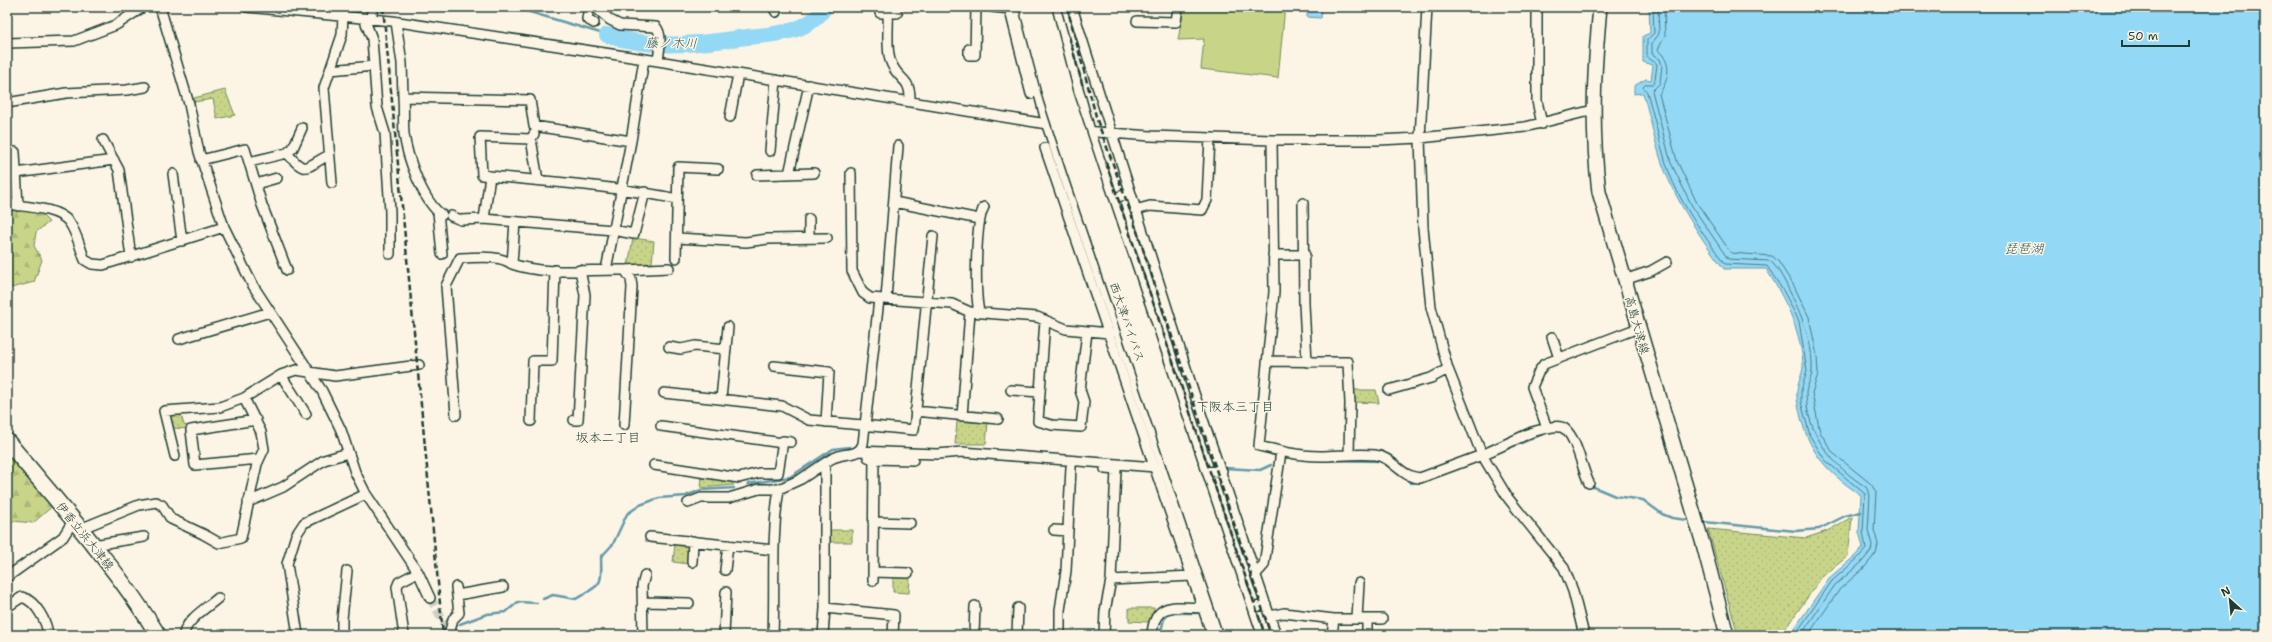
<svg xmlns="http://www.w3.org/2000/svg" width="2272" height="642" font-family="'Shantell Sans','Klee One',sans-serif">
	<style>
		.green { fill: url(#green-dots); stroke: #74895e }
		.forest { fill: url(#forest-firs); stroke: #74895e }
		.pitch { fill: #c8d589; stroke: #74895e }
		.water { fill: #93d8f5; stroke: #659aa8 }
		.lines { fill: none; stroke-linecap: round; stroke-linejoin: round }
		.shore { stroke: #4d7b81; stroke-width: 1 }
		.stream { stroke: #659aa8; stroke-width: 2.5 }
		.river { stroke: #93d8f5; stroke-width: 16 }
		.street-tunnel { stroke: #d0d0c2; stroke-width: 9; stroke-dasharray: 9 4.5; stroke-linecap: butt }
		.street-casing { stroke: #1f3d34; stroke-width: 12 }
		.secondary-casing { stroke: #1f3d34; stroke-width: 16 }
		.primary-casing { stroke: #1f3d34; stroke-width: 18 }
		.street { stroke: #fcf5e5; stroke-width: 9 }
		.secondary { stroke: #fcf5e5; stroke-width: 13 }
		.primary { stroke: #fcf5e5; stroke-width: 15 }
		.rail { stroke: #1f3d34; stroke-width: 2.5; stroke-dasharray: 6 3; stroke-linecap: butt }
		.highway-bridge-casing { stroke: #1f3d34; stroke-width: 20; stroke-linecap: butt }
		.highway-bridge { stroke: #fcf5e5; stroke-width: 17 }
		.labels { text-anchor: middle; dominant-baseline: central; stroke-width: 3; stroke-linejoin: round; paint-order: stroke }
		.street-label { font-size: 12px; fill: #1f3d34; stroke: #fcf5e5 }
		.water-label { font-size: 13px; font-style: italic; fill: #365c5b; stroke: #fcf5e5 }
		.neighbourhood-label { font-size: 13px; fill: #1f3d34; stroke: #fcf5e5 }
	</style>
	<defs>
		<pattern id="green-dots" width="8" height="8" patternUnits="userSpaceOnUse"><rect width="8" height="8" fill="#c8d589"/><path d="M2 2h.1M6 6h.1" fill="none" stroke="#abb877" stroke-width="1.8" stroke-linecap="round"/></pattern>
		<pattern id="forest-firs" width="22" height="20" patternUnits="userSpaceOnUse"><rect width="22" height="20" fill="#c8d589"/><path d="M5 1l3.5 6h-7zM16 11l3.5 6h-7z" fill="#abb877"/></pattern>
	</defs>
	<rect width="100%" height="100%" fill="#fcf5e5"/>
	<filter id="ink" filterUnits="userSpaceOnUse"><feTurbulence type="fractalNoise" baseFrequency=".025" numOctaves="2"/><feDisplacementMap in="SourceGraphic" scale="8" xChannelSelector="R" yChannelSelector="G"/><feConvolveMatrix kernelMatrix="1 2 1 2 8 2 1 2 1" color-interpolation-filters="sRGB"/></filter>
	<g filter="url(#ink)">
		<path class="green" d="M225,90L235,115L217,119L213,99L194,102V98Z
			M633,238L654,241L652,263L628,266Z
			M1354,390H1376L1379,403L1354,402Z
			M180,412L184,425L190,426L189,429L171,428L167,413Z
			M957,421L988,423L986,444H955Z
			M702,476L728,480L734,485L701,488Z
			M1852,517L1848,556L1822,577L1785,629L1738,635L1708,529L1806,538L1827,531Z
			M829,530H852V542H829Z
			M675,544H686L689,549L688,564L673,562Z
			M893,577H910L909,593L893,592Z
			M1129,608H1154V612L1149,622L1129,621Z"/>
		<path class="forest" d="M7,208L41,214L49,222L36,232L34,246L42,260L34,282L11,288L7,286Z
			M7,454L13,456L55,504L33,523L13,521L7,529Z"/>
		<path class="pitch" d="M1184,7H1285L1278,78L1201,69L1204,39L1178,40Z"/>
		<path class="water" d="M1307,7H1322L1321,18L1307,17Z
			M1649,7H2265V635H1790L1829,578L1855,556L1863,547L1859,532L1861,495C1830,475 1810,454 1801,418C1799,409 1796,400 1797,391C1798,380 1804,373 1803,362C1799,326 1785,299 1766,269H1724C1700,237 1677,203 1663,166C1655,144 1650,116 1643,93L1634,94V86L1646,79L1651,80L1653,65L1643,62V36L1650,33Z"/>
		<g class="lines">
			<path class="shore" d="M1653,7L1654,33L1647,40V57L1657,64L1655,80L1653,84H1646L1643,87L1647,92C1654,116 1659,140 1666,163C1677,200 1703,234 1725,264L1767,266L1784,292L1799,321L1807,371L1801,391V402L1810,436L1825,460L1865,494L1863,531L1866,549L1857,559L1832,581L1795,635
				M1658,7L1659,34L1652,43V54L1660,59L1662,65L1660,83L1652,91L1671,163L1692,206L1728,259L1770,261C1779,268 1786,284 1791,294C1803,318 1813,344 1812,370C1812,379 1806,386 1806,394C1807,435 1833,466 1866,487L1870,495L1868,530L1872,545L1871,551L1861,563L1835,585L1801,635
				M1664,7L1665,35L1658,50C1672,63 1670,78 1659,94L1677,161L1697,203L1731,253L1772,256L1778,261L1794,286L1809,317L1817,356L1818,374L1812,393L1820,432L1833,453L1871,484L1876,492L1874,530L1878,544L1876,553L1865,567L1840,589L1808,635"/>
			<path class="stream" d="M513,7L607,35
				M1497,453L1548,432
				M1317,460L1380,461L1389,466
				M1225,468L1260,470L1271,465
				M1404,477L1411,483L1420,482
				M748,484L790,477L833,449L850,447
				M1589,485L1615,496L1643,500L1662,514L1672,518L1687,520
				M1704,522L1796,531L1819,529L1845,516L1861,512
				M543,599L553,595L576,599C602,583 602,587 601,557L613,544L627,514L640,505L659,498L686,496L701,490L734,488
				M460,624L487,614L506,612L518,602L537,603
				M1160,635L1164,619L1170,613H1197"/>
			<path class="river" d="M607,35C652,49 693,45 739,38C769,34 807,36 825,7"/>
			<path class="street-tunnel" d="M430,598L447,627"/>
			<defs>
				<path id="street" d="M160,7L189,104L199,152L224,227L252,284L322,391L341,430L355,472L366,494L418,572L430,598
					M246,7L392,21L658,61L1053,125
					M372,7V19
					M589,7L587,19L594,23
					M595,7L610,20L620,25L656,27C663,35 659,51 658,61
					M773,7L776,12
					M992,7L1010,9
					M1009,7L1031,94
					M1072,7L1192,387L1276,635
					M1427,7L1420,138L1423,228L1431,307L1448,369L1482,455L1508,498L1564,568L1573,591L1584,635
					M1537,7V101L1542,124
					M880,13H897
					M888,13C889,27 886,46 890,60C898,83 911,75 910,102
					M364,18L372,39L377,107L385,133L390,212V254
					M1137,21L1176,22L1178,7
					M396,22L402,63L403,97L530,100L534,126L631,141
					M7,43L74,41L116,25L143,7
					M969,49V55H975L976,7
					M330,70L374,66
					M403,97C404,109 403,122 404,134C407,157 423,202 442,215
					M7,103L66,93L127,90L145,87
					M730,117L738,74
					M1083,131L1151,136L1272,140H1378L1420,138L1525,127L1593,110
					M534,134L531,139L538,180
					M103,140L119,170L131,257
					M1272,140L1274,292L1259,446C1279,451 1299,456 1320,456C1338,456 1357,453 1375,455C1393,457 1400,477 1420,478L1482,455L1532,432L1547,428L1532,387L1539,371L1544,364L1638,328
					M1045,148L1212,635
					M770,151L776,80
					M15,152L18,206
					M287,153L293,148L302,128
					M201,160L245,149L262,205L287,270
					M249,162L287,153C306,176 305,167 329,155
					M16,173L114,160
					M851,173L852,271L863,293L870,298L952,304L970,312L1037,317L1066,329L1109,333
					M173,174L182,241
					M789,174L809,85
					M757,175L814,173
					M490,176L482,175L480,137L531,139
					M332,183L324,88L342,35L343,16
					M256,184L277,178
					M645,192L634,234L613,230L484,219L490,176C553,182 615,186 677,199
					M1107,199L1130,194
					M894,202L979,219
					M1303,203L1304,304L1307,362
					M7,204C25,207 57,207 69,222C77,233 80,248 85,260L92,264L103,265L224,227
					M1135,210L1150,206L1202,210L1207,200L1210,138
					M438,212L442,254
					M451,216L461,220L484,219
					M809,219V238
					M677,238L746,242L768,239L827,238
					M1273,255H1305
					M676,258L678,167L718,169
					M512,264C546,276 589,269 625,270L631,279L632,287L624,425
					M606,270L631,141L644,59
					M625,270L669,268
					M1624,280L1651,271L1667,262
					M886,299L898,146
					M979,312C975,294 975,222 984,207
					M1045,320L1038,421L1052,425L1081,427L1084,402L1080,390L1087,332
					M1552,337L1559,358
					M179,339L270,312
					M669,347L681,349L695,346L726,349
					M1269,361L1348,362L1350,403L1349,455
					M774,366L829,372L826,422
					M281,375L306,414
					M1011,390L1040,392
					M1389,390L1431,378L1448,369
					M664,393L782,406L809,420L914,430L933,236
					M721,399L728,327
					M915,411L998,419
					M456,415L446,286L460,258C477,258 497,254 512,264L515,222
					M962,416L970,312
					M256,420L191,430L195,465L259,459
					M574,420H578L585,295L580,270
					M531,421L533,361H552L555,270
					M661,426L783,443
					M1547,428C1552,427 1560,425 1565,429C1577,439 1582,469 1589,483
					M858,451L937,454L962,452L1155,467
					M175,456L164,411L220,407L244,398L281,375L296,370L335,376L419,365
					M868,457L873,459L913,460
					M654,465L739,478L759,473H778L783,441L791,442
					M1197,472L1222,471
					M248,502L283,487L324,460L348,453
					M688,503L701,498H729L759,489H779L801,479L825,463
					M873,522L910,523
					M80,529L139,505L156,502L162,505L171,519L203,534L219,543L241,538L257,464L264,449L261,432L244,398
					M1054,530L1068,531
					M650,537L774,550
					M93,545L144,537
					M692,562L693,541
					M725,570L728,545
					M873,572L908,573
					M1256,574L1264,565L1281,452
					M7,577L63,537L73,521
					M1111,580L1192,576
					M873,581L874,452
					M457,595L503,587
					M643,602L689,603
					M7,607L22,597C36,601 47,622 48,635
					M825,608L894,615L893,635
					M1243,611L1266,604
					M1270,616L1284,613L1334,619H1382
					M1357,619L1359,583
					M450,631L453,619L459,613L456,587
					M184,635C184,621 208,607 218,598
					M298,635L287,564L296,535L304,523L366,494
					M342,635V619L347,571
					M404,635L397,587L399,582L418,572
					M643,635L642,586L645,575
					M724,635L726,592
					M773,635C775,586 771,538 779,489
					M823,635L825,608V463C828,461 832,458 836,457C847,452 858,457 863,444L879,299
					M974,635L975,606
					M1017,635L1018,608
					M1060,635V610L1066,571L1071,467
					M1104,635L1105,611L1111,580L1116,470L1105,469
					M1152,635C1154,601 1175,607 1203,608
					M1332,635L1334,619
					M1367,635V619"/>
				<path id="secondary" d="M1019,7L1049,125L1223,635
					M1053,7L1088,131L1257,635
					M1600,7C1594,72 1591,126 1599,192L1703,544L1727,635"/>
				<path id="primary" d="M7,441C59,504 115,565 158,635"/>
			</defs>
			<use href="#street" class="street-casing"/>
			<use href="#secondary" class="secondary-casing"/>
			<use href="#primary" class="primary-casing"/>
			<use href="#street" class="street"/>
			<use href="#secondary" class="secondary"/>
			<use href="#primary" class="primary"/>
			<path class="rail" d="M383,7L443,635
				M1067,7L1097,120L1132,216L1271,635
				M1069,36L1083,87
				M1106,163L1263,629"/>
			<defs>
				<path id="highway-bridge" d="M1028,7L1052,98L1075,169L1233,635
					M1042,7L1065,95L1088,165L1247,635"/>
			</defs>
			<use href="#highway-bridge" class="highway-bridge-casing"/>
			<use href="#highway-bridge" class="highway-bridge"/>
		</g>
	</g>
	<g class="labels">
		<g class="street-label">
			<text transform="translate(1127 322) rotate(71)">西大津バイパス</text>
			<text transform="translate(1637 325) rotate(74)">高島大津線</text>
			<text transform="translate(85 536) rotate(51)">伊香立浜大津線</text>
		</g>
		<g class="water-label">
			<text transform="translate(671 43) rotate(1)">藤ノ木川</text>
			<text x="2024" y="248">琵琶湖</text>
		</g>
		<g class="neighbourhood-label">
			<text x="1235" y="406">下阪本三丁目</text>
			<text x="608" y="437">坂本二丁目</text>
		</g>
	</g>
	<rect width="2272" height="642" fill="none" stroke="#fcf5e5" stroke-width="24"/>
	<rect x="12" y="12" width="2248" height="618" fill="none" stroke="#1f3d34" stroke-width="1.5" filter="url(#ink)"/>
	<g transform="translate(2230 600) rotate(333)" stroke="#fcf5e5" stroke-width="3" paint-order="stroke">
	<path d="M0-3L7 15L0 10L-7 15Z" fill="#1f3d34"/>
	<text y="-6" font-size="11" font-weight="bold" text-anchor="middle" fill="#1f3d34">N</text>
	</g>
	<path d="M2122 40v6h67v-6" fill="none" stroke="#1f3d34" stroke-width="2"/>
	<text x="2128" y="40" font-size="12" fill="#1f3d34" stroke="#fcf5e5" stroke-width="3" paint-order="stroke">50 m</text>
</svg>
